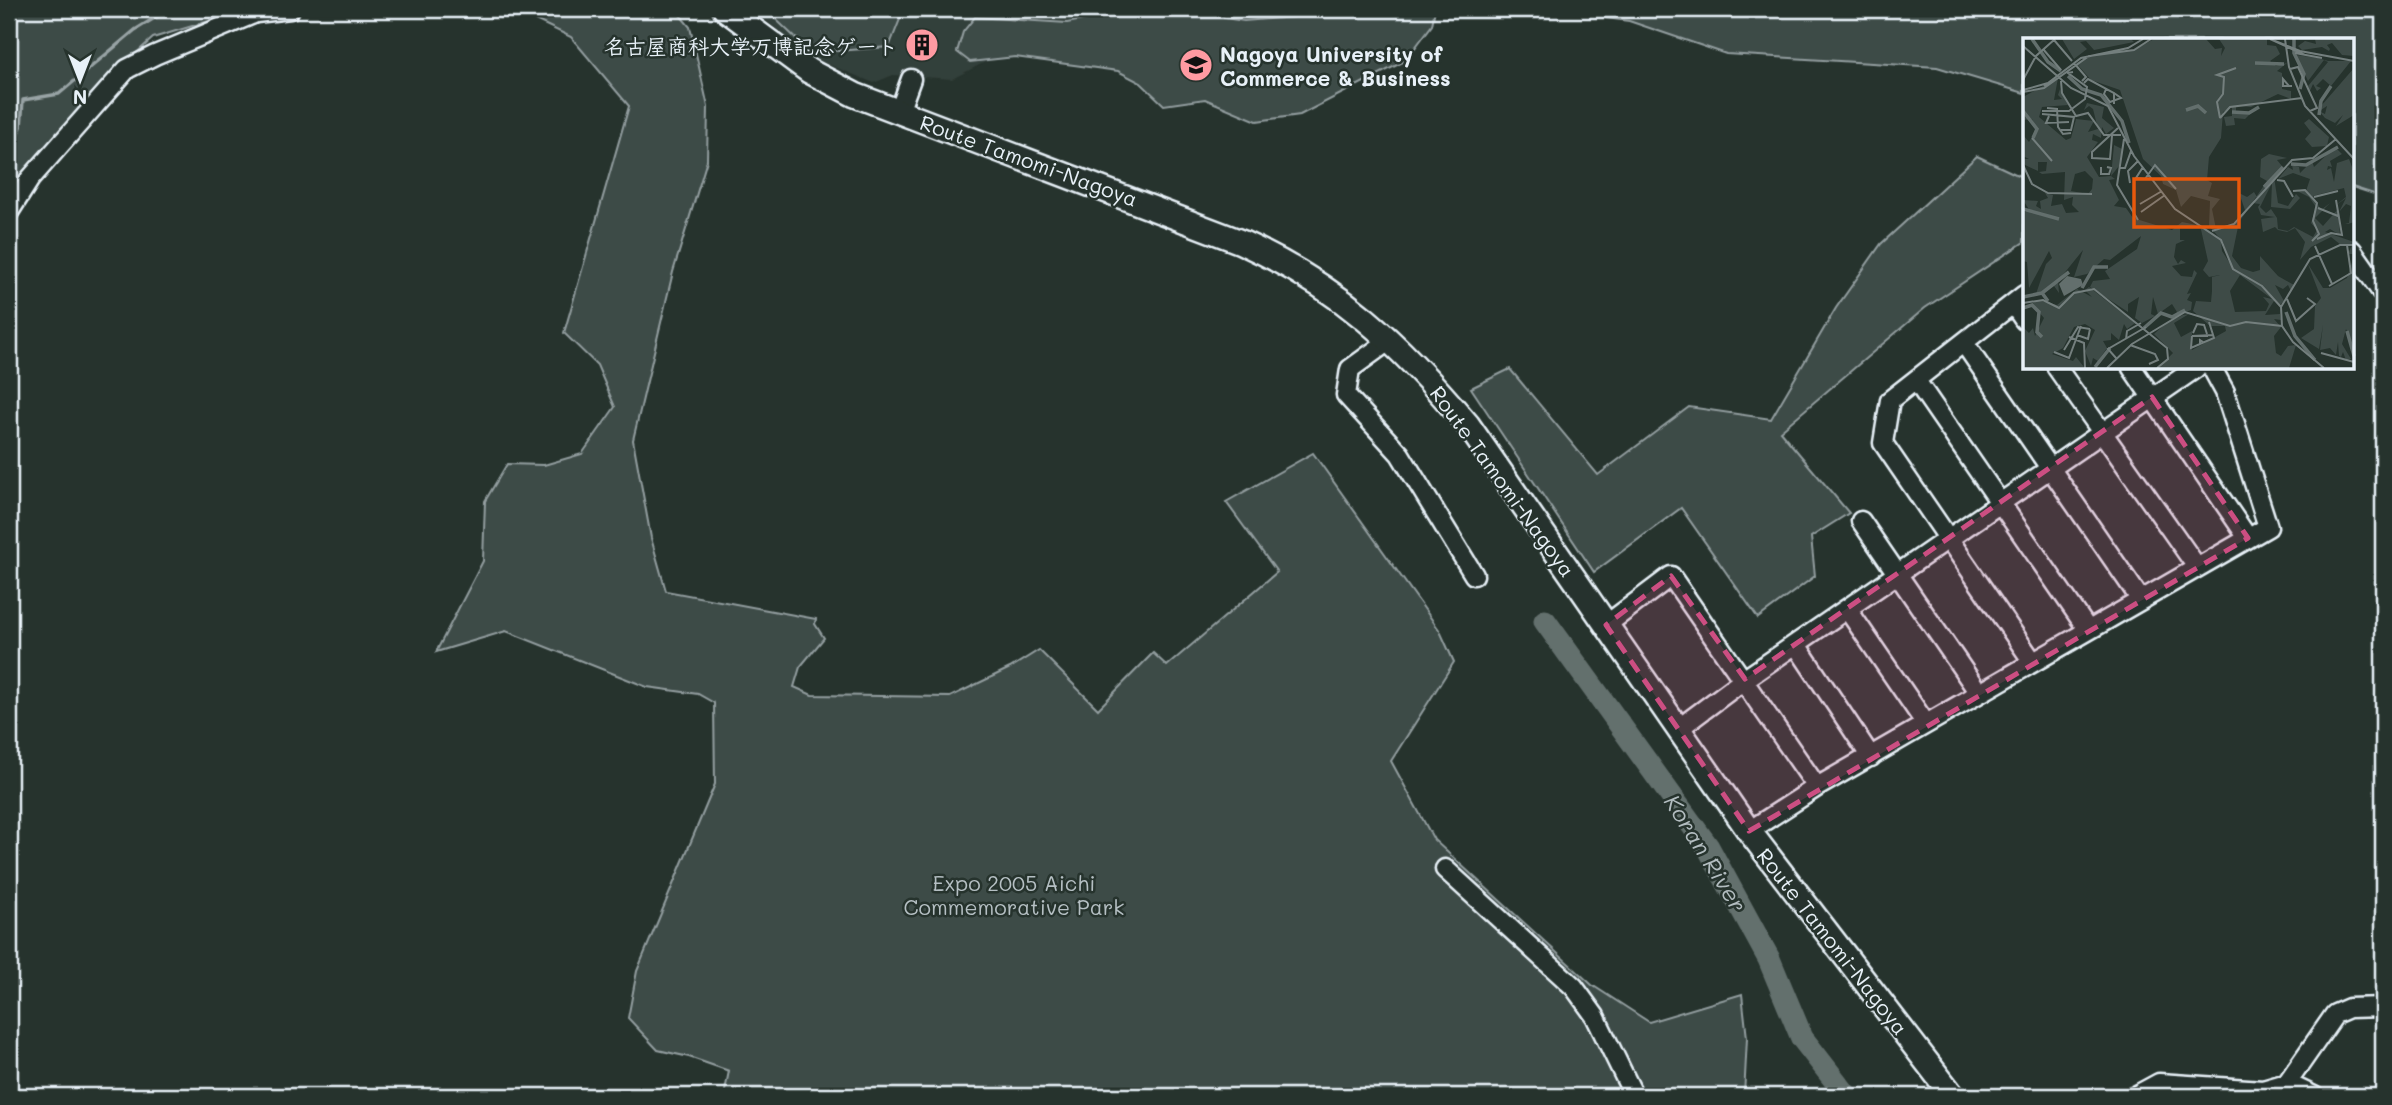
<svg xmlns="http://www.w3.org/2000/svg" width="2392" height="1105" font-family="Mali,'Klee One',sans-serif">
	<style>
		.built { fill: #333f3a }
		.green { fill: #3e4b47; stroke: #939ea0; stroke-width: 2 }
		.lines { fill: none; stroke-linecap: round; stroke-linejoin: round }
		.stream { stroke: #98a3a5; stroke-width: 3.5 }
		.river { stroke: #636f6d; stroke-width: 23 }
		.minor-casing { stroke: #e8f1f8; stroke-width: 23 }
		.major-casing { stroke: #e8f1f8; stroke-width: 28 }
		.minor { stroke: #26332d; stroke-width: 18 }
		.major { stroke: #26332d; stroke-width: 23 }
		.marked { fill: #cc4e82; fill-opacity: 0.2; stroke: #cc4e82; stroke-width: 5; stroke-dasharray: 14 9; stroke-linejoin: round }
		.labels { text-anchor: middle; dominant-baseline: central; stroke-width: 5; stroke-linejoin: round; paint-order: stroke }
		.poi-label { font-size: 21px; font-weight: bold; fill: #e8f1f8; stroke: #26332d; text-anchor: end }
		.street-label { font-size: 21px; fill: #e8f1f8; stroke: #26332d }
		.park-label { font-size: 21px; fill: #b5bfc3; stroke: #26332d }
		.water-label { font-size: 23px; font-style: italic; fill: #b3bdc0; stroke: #26332d }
		.inset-river { fill: none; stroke: #636f6d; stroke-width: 3.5 }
		.inset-road { fill: none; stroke: #747f7e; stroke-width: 2 }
		.view { fill: #e8590c; fill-opacity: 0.15; stroke: #e8590c; stroke-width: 3.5 }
		.inset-edge { fill: none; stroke: #e8f1f8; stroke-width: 3.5 }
	</style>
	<rect width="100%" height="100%" fill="#26332d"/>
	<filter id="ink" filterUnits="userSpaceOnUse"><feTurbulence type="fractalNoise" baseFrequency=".0143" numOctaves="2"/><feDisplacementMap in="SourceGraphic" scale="14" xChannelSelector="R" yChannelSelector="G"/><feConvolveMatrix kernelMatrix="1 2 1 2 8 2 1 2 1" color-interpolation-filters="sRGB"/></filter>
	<g filter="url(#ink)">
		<path class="built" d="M753,9H1381L1300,115L1257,121L1205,99L1164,105L1141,83L1118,71L1015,57L993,58L952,79L893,75L874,83L808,56Z"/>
		<path class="green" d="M9,9H242V11L153,38L89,96L9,193Z
			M528,9H675L690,27L708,107L707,160L673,272L633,440L651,538L666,591L816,619L815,624L824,638L800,667L794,687L812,695L950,697L1010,668L1039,650L1098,709L1153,653L1167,666L1277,572L1226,502L1313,453L1440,631L1454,662L1391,761L1434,840L1592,985L1649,1022L1742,994L1747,1038L1744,1096H724L729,1071L689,1057L658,1050L628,1018L637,971L715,784L714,703L698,694L647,687L506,631L436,652L483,561L485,501L507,464L544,465L582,454L615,407L597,365L564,333L629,106L571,37L529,17Z
			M765,9H904L889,47L837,51L804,46Z
			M1140,9H1210L1225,18L1244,21L1294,17L1296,9H1435L1432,25L1405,61L1300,115L1257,121L1205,99L1164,105L1141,83L1118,71L1015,57L970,62L957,52L963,32L975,17L1067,23Z
			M1596,9H2383V197L2352,187V40H2024V93L1937,67L1726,54L1629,21L1606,18Z
			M1977,156L2024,178V242L1925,308L1780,431L1849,513L1811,537L1815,576L1758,618L1681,508L1594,572L1471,388L1510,369L1598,475L1689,407L1771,419L1836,308L1881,244Z"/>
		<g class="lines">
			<path class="stream" d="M9,151L21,127L23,100L59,94L135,30L161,14L181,9"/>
			<path class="river" d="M1545,621L1708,847L1769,959L1802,1038L1847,1096"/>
			<defs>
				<path id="minor" d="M899,112L911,79
					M9,212L30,179L127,69L155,55L256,13L290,9
					M2352,250L2383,294
					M2024,295L1890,400L1883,443L2033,662
					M2013,304L2024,320
					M1390,340L1350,369L1346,395L1400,454L1474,575
					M1964,343L2141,600
					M2057,368L2197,567
					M2132,368L2248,538
					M1917,382L2088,630
					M1861,521L1979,693
					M1848,610L1926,724
					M1606,625L1671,576L1817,787
					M1797,646L1871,757
					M1678,729L1745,679L2196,368
					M1749,831L1817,787L2268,527L2225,392L2212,368
					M1445,869L1574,987L1595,1016L1634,1096
					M2287,1083L2335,1014L2349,1008L2383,1007
					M2135,1096L2159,1083L2263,1090L2287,1083L2314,1096"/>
				<path id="major" d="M725,9L809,71L855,95L1241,242C1340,287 1399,343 1468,425L1749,831L1953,1096"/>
			</defs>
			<use href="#minor" class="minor-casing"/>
			<use href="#major" class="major-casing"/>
			<use href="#minor" class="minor"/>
			<use href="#major" class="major"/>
		</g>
	</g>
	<path class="marked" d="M2152,397L2248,538L1749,831L1606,625L1671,576L1745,679Z"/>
	<defs>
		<symbol id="building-disc" viewBox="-11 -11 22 22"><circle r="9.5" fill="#ff9aa2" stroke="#26332d"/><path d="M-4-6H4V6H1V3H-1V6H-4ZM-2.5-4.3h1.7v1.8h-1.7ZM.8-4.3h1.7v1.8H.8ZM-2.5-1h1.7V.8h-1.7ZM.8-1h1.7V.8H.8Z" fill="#111"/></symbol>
		<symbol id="university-disc" viewBox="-11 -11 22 22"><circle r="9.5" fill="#ff9aa2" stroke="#26332d"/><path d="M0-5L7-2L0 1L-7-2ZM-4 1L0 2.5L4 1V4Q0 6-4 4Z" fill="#111"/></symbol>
	</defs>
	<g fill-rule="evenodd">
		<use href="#building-disc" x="903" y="26" width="38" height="38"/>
		<use href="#university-disc" x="1177" y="46" width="38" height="38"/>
	</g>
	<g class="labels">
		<g class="poi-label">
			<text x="898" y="45">名古屋商科大学万博記念ゲート</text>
			<text x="1220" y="53" text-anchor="start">Nagoya University of<tspan x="1220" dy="24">Commerce &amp; Business</tspan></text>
		</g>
		<g class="street-label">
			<text transform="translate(1029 160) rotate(20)">Route Tamomi-Nagoya</text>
			<text transform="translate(1503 481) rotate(54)">Route Tamomi-Nagoya</text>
			<text transform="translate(1833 941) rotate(52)">Route Tamomi-Nagoya</text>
		</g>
		<g class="park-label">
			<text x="1014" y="882">Expo 2005 Aichi<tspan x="1014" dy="24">Commemorative Park</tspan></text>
		</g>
		<g class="water-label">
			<text transform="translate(1706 853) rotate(58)">Koran River</text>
		</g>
	</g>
	<g transform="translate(2023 38)">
		<rect width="331" height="331" fill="#26332d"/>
		<path d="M39,1H108L111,4L71,12L63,3L57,4L64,11L51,21ZM131,1H183L192,11L199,10L198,18L202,10L196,1H244V7L253,8L257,16L247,23L253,28L264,25L254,33L259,35V51L268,53V61L255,56L228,69L213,68V74L228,75L222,81L211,80L212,87L203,88L201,79L209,78V69L200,74L198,100L186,119L184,142L189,145L185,158L197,161L189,171L193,191L209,188L222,172L216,155L224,159L231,154L234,159L216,184L209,218L218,230L230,234L237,232V218L255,238L271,247L268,253L265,247L260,251L252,247L261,263L257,267L251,263L242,277L257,276L258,282L251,281L258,289L251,298L253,315L258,318L265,308L273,307L266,330H135L150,315L131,296L143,285L160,277L166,276L151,285L158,299L169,293V312L203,293L202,288H187L170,273L173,263L188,264L189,253L184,252L189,253V239L197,237L186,239L180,232L185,223L177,187L198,203L199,213L208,227L200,204L186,188L187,163L168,158L158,169L153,152L140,146L138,138L120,121L97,52L68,42L53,25L72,16L111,12ZM217,237L249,261L240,259L246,266L243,273L212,274L207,253ZM292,1H331V18L319,17L309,5L304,7L307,11L306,13L299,9L279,12L275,8L282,3L293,6ZM273,17L295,20L305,23H328L308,48L300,41L293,48L298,50L294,53L290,46L286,55L285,48L305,24L301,22L285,43ZM331,30V77L313,88L320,77L312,85L302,80L296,73L302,76L304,68L298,72V68ZM35,40L31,62L39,61L35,57L37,51L45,67L19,69L16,79L43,102L48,100L53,81L71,83L65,94L75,91L70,71L66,68L61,72L64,65L81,69L79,80L91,90L83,96L79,89L78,100L70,96L69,102L75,104L64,119L76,139L88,138L91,107L99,111L96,128L88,138L92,141L86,142L96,162L91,168L103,170L110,180L149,192L159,184L174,187L157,190V202H162L153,206L151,219L155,226L158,222L163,225L149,228L158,238L169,239L171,232L174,235L164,256L168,255L164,262L169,264L168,272L151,278L154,274L149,266L135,276L130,259L128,276L132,278L119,285L112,280L116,259L105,266V274L67,249L70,243L87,241L82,233L114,211L118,198L87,222L81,221L64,236L51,239L60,212L35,243L36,255L31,248L13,256L23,226L29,220L26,213L6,250L4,224L0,223V174L7,173L0,162L15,163L13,168L18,171L17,163L25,160L22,155L30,157L28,168L39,166L43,175L56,174L49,167L50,159L41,162L42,134L19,136L16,134L23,133L24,124H15V133L0,126V121H6L0,118V97L6,104L13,92L9,81L0,82V59ZM62,133L70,141L69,151L65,156L48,153L52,136ZM286,81L306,99L304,108L289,109L282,101L288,94L281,85ZM312,109L319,116L307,123L309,129L305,128L304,132L308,130L311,144L314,125L326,121L331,134V184L325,186H322L326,185L328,168L323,166L316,174L323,160L312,168L323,159L321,150L290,158L298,172L307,165L292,180L300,188L315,171L317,197L307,191L302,194L331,204V216H325L329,207H318L308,199L288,209L277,222L282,204L272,190L264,194L255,192L252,189L240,194L238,181L252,179L238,177L235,169L237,166L229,165L244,143L237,139L238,121L246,116L264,120L254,122L259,128L251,139L255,165L265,168L273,156L277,160L267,171L248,169L249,145L237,169L243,175L248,171L254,180L255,191L265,193L271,189L290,199L294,192L288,185L293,169L286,159L272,152L283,153L287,141L270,135L255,141L265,129L270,132L269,127L276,129L277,135L289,123L291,129ZM330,221L331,311L323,291L319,306L328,321L323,322L320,314L318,319L316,318L315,304L313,317L307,310L297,312L300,287L296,311L278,300L291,291L292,268L298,260L285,226L300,250H307L324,240ZM66,249L112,285L104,291L101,286L96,302L88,295V302L80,303L84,310L75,323L70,320L68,328L62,313L72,292L62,286L51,289L40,310L29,316L50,323L53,319L61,329L0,330V289L6,295L10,290L12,298L21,280L9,266L15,262L34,267L54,251L69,259L62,252Z" fill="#3e4b47" fill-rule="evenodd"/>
		<path d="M44,238L58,241L60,247L41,258L36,246Z" fill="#636f6d"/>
		<path class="inset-river" d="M9,1L25,24L38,33M271,1V15L281,36L277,51M232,25L261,26M45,38L59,51L78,57L99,83L106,105M163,72L175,68L183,75M0,73L14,91L10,100M209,74L226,75L236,69M296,77L298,63L308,48M268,126L283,127L315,109M241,149L260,129M0,171L36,181M59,250L71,229H85M19,255L46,234M0,259L19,255L25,263M0,270L9,267L16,274L14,294L19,299M263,274L272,298L292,322M121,290L138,275L149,279L162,272M324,293L331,318M72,329L87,310"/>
		<path class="inset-road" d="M247,1L277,13L331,23M247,1L282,17M262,1L266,29L282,68L331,121M31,2L49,23M0,8L48,50L85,68L111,118L152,171L198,202L210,231L239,248L258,269L259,288M20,11L38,32M272,15L299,20M51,25L63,39L59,43M267,31L275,29L294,70L287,73M0,42L13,18L32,1M38,43L39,55L53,78L65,75L81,97H98M61,45L65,41L91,55V66M21,48L58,20L105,10L120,1M266,48L260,41V48H269M83,51L81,56L87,64L98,60L91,55M0,52L25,45M0,54L21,50L66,18L111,12L128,1M24,70L34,71L35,89L40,96L48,95M19,73H46L62,61L64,49L45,35L50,34M19,76L51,79L48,92H38M26,78L23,85L46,84M197,80L207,69L279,60M197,80L194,64L200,56L201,39L194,37L213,30M89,98L87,121L69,120V114L95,90M9,100L29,123M101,101L94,147L115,182M0,127L9,146L25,155L69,156M78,129V136H86L88,130L84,129M120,129L113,140L122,141L132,127L153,151M96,130H102L108,113M254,142L261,143L270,159M107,145L105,133L115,123M270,153L282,152L294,165L290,183L296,196L289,203M291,159L315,153M117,166L139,153M295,170L315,178M118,174L142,157M189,193L211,186L269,122L290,120L313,101M294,201L308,195L319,197L313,162M292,208L309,246M306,248L328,235L324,207M264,261L273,283L292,266L284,260M0,265L20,262L36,270L51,255L71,251L144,310L145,321L134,330M258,269L287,221L317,207H331M170,295L174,286L181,287L184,296M54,297L65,301L67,291M169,298L168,310L177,306M185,298H169L190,297M46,299L61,305L62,330M103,301L104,293L118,285M180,304L177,302V306L191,300L186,284M107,307L132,316L135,322L126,326M41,312L55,289L67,291M31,314L46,320L58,288M298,315L331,324M93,320L85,311L123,289M84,330L109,306L162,274L207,288L223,284L259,288L270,304L301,330"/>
		<path class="view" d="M111,141H216V189H111Z"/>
		<rect width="331" height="331" class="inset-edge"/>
	</g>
	<rect width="2392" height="1105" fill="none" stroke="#26332d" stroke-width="35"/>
	<rect x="18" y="18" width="2357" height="1070" fill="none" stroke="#e8f1f8" stroke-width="2.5" filter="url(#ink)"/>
	<g transform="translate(80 80) rotate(180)" stroke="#26332d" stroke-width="5" paint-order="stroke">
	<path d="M0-5L12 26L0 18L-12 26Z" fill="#e8f1f8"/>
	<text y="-10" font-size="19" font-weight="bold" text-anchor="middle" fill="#e8f1f8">N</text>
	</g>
</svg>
